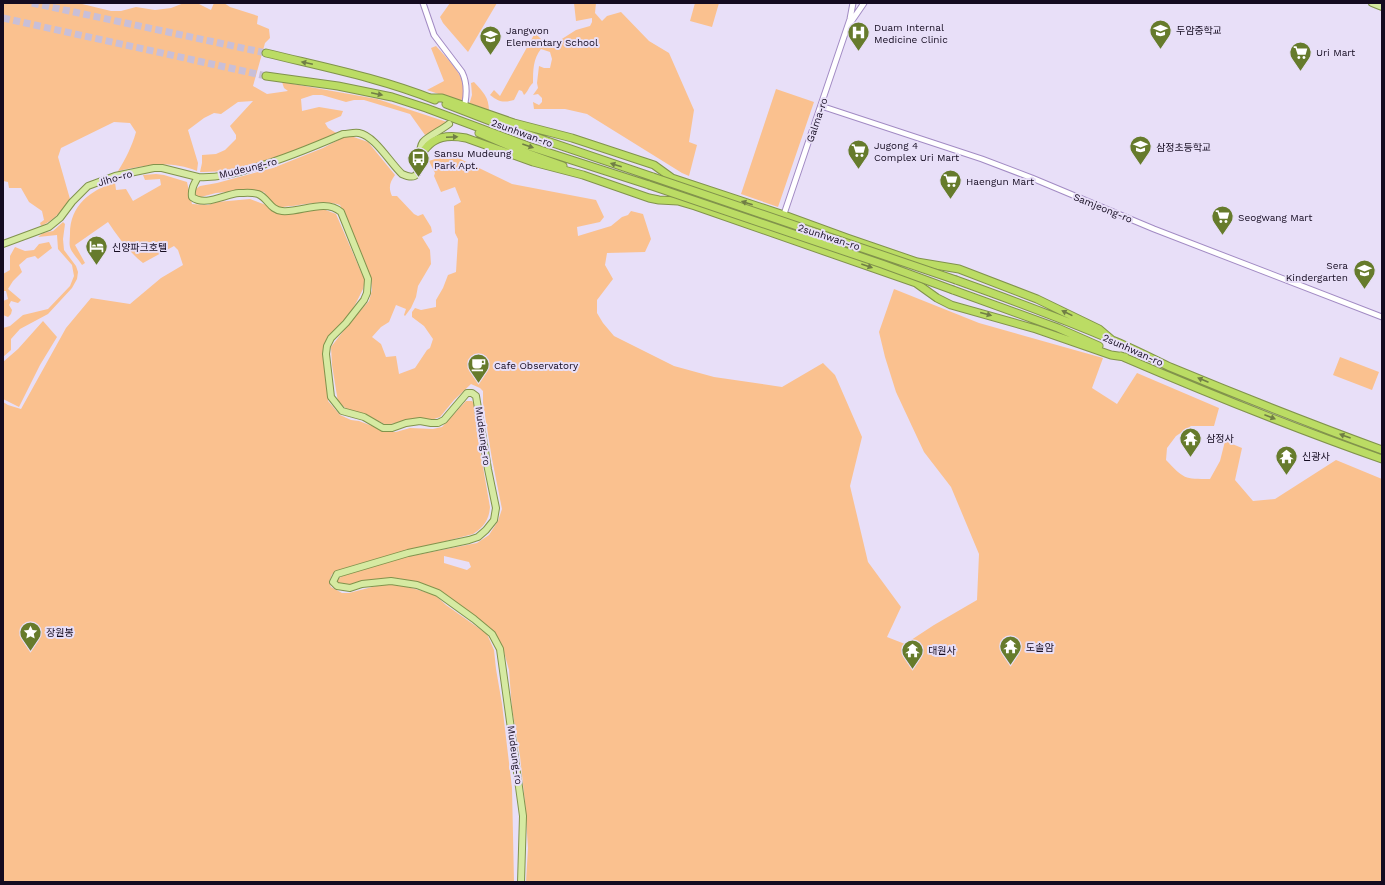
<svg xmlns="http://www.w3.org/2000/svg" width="1385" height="885" font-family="'Work Sans','Noto Sans KR',sans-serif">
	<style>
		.green { fill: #fac18f; fill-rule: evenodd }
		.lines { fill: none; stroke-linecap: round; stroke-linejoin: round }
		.highway-tunnel { stroke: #c8bfd8; stroke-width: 7; stroke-dasharray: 7 3.5; stroke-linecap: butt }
		.minor-casing { stroke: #a28bc4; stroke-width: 7 }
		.major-casing { stroke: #81934c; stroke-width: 8 }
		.highway-casing { stroke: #81934c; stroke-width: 9 }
		.minor { stroke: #fff; stroke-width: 5 }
		.major { stroke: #d6eaa2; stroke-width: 6 }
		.highway { stroke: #bbdc64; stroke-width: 7 }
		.highway-bridge-casing { stroke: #81934c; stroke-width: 9; stroke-linecap: butt }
		.highway-bridge { stroke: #bbdc64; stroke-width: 7 }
		.oneway { fill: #707e45 }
		.labels { text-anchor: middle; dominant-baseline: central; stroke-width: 4; stroke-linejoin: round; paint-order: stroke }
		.poi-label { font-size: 10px; fill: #140b20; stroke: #e8dff8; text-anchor: start }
		.street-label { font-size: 10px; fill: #140b20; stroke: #e8dff8 }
	</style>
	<rect width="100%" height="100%" fill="#e8dff8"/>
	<path class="green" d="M3,3H78L111,11H121L136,7L155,10L171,8L184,3H197L211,10L214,3H224L230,7L258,16L257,24L269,29L270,38L265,43L253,86L267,94L288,91L284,88L282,82L377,99L447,122L432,133L425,135L410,114L364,100H354L346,102L322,95H313L301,99L302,111L319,107L343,111L341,116L325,123L328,128L338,134C296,152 246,173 200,172L202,163V155L216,154L225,150L236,139V135L230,126L253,101L238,102L221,114L214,113L204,118L188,130L198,163L197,171C170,160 146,165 118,171C126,158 132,146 136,132L130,123L114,122L61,148L58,157L70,199C62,210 55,220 41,226L40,223L44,220L42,211L29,202L21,188H9L8,182L3,181Z
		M450,3H497L468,52L443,23L440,17Z
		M574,3H596L595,13L602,21L607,16L621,12L649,41L669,53L694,110L689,142L697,145L689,176L682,173L587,114L565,109H534L533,102L539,105L542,102V98L538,94L533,95L538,88L537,83L539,66L544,68H550L552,59L550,52L541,49C533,59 533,70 533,83C529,86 528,92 524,95L522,91L519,90L514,100C503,103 499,102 490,95L494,90L500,96L535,33L545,43L554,44L576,30L590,26L592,22V18L576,21Z
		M695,3H719L712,27L690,21Z
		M436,46C450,62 471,80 462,102L427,90L444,81L431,48Z
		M474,82C483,92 489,97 489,111L469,105L472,95L471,83Z
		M776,89L814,102L778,207L741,194Z
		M348,135L368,142L395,175C390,182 388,187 392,196H397L414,214L418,216L423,214L431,227L432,232L422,237L430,250L431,264L418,286L416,297L411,308L405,316L404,315L406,309L396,305L389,322L381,327L372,337L381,344L386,357L396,356L399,374L415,368L427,350L430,348L433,339L424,326L412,317V312L415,308L421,310L436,307V300L443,288L448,275L456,272L458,239L455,233L454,206L461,202L455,187L441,192L434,176L435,173L429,161L450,154L512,184L596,200L604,217L600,222L577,227L578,236L611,226L622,217L628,215L631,211L643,214L651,239L645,252L607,253L605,265L613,279L597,300V313L603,323L614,336L674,366L714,377L782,387L823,363L835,375L862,437L850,486L868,562L901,607L887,637L905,644L934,625L977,600L979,554L951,487L924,452L896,392L885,357L879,332L894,289L979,323L1103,358L1092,388L1117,404L1137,373L1219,408L1214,426H1191L1176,436L1167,448L1166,460C1184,479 1184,479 1210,479L1220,461L1225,441L1242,448L1235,480L1253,501L1275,499L1336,460L1382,479V882H526L528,848L525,803L520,756L512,709L509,670L502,645L494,633L472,614L440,592L418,583L397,578L385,579L363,582L350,586L337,583V580L342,576L396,559L477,543L489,535L498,521L502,509L492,459L483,403V391L480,388L471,384L454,400L440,417L434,419H415L386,425L367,415L348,410L338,402L332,365L331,347L351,321L369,301L372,290L371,277L364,264L340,205C319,198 296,208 274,207L264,192L248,190L216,193L197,198L195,193L196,189L200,186L217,183L273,168L323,148ZM444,556L469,562L471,567L467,570L444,563Z
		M156,174L164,175L187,182L192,204L208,205L217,202L250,199L266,205L276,212L323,209L336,214L365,281L363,289L356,303L347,318L327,338L324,349L328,401L340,415L351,420L359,421L388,432H396L410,428L433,429L442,427L466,401H472L474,404L477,433L490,507C489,520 484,527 473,534L355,565L332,574L329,582L331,587L342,593H349L380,585H400L415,589L435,595L446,605L487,634L494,650L496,669L502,704L512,788L514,882H3V402L8,405L21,409L66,328L91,298L130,304L161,278L183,265L178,250L174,246L143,263C129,252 118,237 108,222L75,245L85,263L82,265C79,260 71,252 70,247C69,243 70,238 70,234C70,205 90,191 115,182L116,190L126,189L133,201L161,185L160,179L145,180L143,175Z
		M63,222L65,224L63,239L64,250L76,266L78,272L77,279L72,288L48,314L20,329L11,339V350L3,357V328L10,326L23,315L48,309L70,286L74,276L72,265L58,249L57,235L38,237L43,233L53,231Z
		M49,242L52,248L38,259L35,256L27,258L19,265L22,272L13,281L8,289L21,300L18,303L11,301L9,305L12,310L11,314L8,317L3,315V301L8,299L6,291H3V274L10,270V256L15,247L25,251L34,250L39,244Z
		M43,321L57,337L40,365L19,407L3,399V362L18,349Z
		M1340,357L1379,372L1372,390L1333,375Z"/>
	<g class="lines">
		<path class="highway-tunnel" d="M32,3L266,53
			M3,18L266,76"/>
		<defs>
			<path id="minor" d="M423,3L434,35L462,72C467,82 467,92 465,103
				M851,22L864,3
				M821,106L982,159L1032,178L1154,229L1382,317
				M783,217L850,19L853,3"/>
			<path id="major" d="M1372,3L1382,7
				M449,124C443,129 427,137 423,142C414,154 428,186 402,174C390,163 375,136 359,133C354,132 348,134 343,134C313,147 284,159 253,168C235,174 217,178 198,177C194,184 191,189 192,197C205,207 225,194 239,193C245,193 252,192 258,194C268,198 270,210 282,211C300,213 325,198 341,212L368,279L367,293L364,300L346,323L331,338L327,346L326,354L331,397L342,411L364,417L383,428H392L406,423L420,421L431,423H438L444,420L467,393H472L476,396L488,469L496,508L494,520L486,530L478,537L469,540L408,553L337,574L333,582L337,586L350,588L362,584L391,581L417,585L438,593L474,619L492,634L500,649L523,816L521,882
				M3,244L49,227L60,218L72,202L88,186L115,176L154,168H162L198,177"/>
			<path id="highway" d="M266,53C323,67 380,78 435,100
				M266,76L338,86L392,97L426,108L528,146L649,185
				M431,98H442L514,123L572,138L654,165L672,178L784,215L847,238L917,262L959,269L1037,299L1099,329L1112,340
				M446,104L503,126L653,177
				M479,133L524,152L563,166
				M420,155C424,151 428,144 434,141C443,135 456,136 466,138L533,162L583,175L649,198L659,200L678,201L695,206L916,283L937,298L951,305L1036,329L1111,355L1125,357
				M784,227L870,254
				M956,280C1009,299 1061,318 1112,340C1132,348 1151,358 1170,367C1240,396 1311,424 1382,450
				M953,290L1058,328L1099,346
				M1121,356C1207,393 1294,428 1382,459"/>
		</defs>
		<use href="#minor" class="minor-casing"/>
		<use href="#major" class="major-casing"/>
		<use href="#highway" class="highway-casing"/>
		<use href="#minor" class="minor"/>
		<use href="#major" class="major"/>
		<use href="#highway" class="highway"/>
		<defs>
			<path id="highway-bridge" d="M653,177L956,280
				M649,185L882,264L953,290"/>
		</defs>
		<use href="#highway-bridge" class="highway-bridge-casing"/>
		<use href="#highway-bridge" class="highway-bridge"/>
	</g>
	<defs><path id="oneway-solid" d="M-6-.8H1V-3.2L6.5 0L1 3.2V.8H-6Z"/></defs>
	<g class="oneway">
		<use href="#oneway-solid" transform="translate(307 63) rotate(-168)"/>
		<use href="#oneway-solid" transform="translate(377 94) rotate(12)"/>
		<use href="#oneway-solid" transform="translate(452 137) rotate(-2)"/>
		<use href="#oneway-solid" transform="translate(528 146) rotate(19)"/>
		<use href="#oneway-solid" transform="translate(616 165) rotate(-162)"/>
		<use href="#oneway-solid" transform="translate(747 203) rotate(-162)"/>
		<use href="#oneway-solid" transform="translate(867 266) rotate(19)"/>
		<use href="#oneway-solid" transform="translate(1067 313) rotate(-154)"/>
		<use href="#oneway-solid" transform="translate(986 314) rotate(15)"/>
		<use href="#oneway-solid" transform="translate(1203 380) rotate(-157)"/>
		<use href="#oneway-solid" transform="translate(1270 417) rotate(21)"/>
		<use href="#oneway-solid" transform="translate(1345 436) rotate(-160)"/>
	</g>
	<defs>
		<symbol id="school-pin" viewBox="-11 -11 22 30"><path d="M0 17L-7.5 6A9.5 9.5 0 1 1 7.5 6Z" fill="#667b2c" stroke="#e8dff8"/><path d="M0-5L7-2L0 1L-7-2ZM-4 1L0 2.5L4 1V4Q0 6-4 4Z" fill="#fff"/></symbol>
		<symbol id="hospital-pin" viewBox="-11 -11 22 30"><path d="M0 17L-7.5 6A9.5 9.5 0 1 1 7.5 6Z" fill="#667b2c" stroke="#e8dff8"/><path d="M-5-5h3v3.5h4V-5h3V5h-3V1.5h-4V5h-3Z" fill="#fff"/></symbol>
		<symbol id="supermarket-pin" viewBox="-11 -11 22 30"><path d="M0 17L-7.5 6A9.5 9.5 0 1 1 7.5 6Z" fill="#667b2c" stroke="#e8dff8"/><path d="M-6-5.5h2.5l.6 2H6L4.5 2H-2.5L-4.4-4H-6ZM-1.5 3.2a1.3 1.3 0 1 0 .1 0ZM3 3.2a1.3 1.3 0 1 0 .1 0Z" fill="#fff"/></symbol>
		<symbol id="bus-pin" viewBox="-11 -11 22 30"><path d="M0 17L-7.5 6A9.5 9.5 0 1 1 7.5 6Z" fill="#667b2c" stroke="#e8dff8"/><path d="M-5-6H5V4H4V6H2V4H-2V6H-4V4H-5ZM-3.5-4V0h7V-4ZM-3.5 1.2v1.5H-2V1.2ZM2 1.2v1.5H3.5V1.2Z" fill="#fff"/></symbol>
		<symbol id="hotel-pin" viewBox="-11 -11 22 30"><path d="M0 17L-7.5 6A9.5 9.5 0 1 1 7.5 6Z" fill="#667b2c" stroke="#e8dff8"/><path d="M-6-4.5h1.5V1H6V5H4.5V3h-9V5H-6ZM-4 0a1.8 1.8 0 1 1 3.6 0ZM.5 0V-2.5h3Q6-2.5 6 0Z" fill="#fff"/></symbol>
		<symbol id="cafe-pin" viewBox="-11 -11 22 30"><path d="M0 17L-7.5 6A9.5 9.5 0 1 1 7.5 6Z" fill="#667b2c" stroke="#e8dff8"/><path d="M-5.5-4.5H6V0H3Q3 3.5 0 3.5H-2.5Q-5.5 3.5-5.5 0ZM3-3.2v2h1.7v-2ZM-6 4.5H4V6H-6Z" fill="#fff"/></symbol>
		<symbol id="temple-pin" viewBox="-11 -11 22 30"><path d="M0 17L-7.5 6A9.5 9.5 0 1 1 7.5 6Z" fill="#667b2c" stroke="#e8dff8"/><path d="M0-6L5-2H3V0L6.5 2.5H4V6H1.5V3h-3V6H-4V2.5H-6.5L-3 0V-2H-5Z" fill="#fff"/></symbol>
		<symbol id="sight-pin" viewBox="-11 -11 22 30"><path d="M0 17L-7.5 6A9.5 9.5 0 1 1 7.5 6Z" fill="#667b2c" stroke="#e8dff8"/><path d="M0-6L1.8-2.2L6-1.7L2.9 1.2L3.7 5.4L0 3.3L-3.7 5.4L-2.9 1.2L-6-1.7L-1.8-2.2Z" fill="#fff"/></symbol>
	</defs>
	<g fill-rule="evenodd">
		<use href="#school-pin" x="1148" y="18" width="25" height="34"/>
		<use href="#hospital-pin" x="846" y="20" width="25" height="34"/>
		<use href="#school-pin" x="478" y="24" width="25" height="34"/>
		<use href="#supermarket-pin" x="1288" y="40" width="25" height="34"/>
		<use href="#school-pin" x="1128" y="134" width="25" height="34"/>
		<use href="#supermarket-pin" x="846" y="138" width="25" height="34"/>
		<use href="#bus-pin" x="406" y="146" width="25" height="34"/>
		<use href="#supermarket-pin" x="938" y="168" width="25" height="34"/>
		<use href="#supermarket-pin" x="1210" y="204" width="25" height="34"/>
		<use href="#hotel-pin" x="84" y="234" width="25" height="34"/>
		<use href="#school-pin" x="1352" y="258" width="25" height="34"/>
		<use href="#cafe-pin" x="466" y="352" width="25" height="34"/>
		<use href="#temple-pin" x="1178" y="426" width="25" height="34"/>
		<use href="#temple-pin" x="1274" y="444" width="25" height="34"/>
		<use href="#sight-pin" x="18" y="620" width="25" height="34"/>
		<use href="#temple-pin" x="998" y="634" width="25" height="34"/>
		<use href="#temple-pin" x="900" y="638" width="25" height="34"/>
	</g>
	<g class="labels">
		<g class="poi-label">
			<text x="874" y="27">Duam Internal<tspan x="874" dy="12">Medicine Clinic</tspan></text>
			<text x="506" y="30">Jangwon<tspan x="506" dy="12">Elementary School</tspan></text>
			<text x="1176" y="30">두암중학교</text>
			<text x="1316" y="52">Uri Mart</text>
			<text x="874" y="145">Jugong 4<tspan x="874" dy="12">Complex Uri Mart</tspan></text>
			<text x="1156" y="147">삼정초등학교</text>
			<text x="434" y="153">Sansu Mudeung<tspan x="434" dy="12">Park Apt.</tspan></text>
			<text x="966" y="181">Haengun Mart</text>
			<text x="1238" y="217">Seogwang Mart</text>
			<text x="112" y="247">신양파크호텔</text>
			<text x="1348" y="265" text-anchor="end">Sera<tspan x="1348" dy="12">Kindergarten</tspan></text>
			<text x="494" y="365">Cafe Observatory</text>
			<text x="1206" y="438">삼정사</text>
			<text x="1302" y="456">신광사</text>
			<text x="46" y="632">장원봉</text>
			<text x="1026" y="647">도솔암</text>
			<text x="928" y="650">대원사</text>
		</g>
		<g class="street-label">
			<text transform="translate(817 120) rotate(-71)">Galma-ro</text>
			<text transform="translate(522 133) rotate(20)">2sunhwan-ro</text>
			<text transform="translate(248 168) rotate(-14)">Mudeung-ro</text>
			<text transform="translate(115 178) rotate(-16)">Jiho-ro</text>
			<text transform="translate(1103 208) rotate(22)">Samjeong-ro</text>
			<text transform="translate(829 237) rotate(18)">2sunhwan-ro</text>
			<text transform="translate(1133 350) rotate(24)">2sunhwan-ro</text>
			<text transform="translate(483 436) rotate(82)">Mudeung-ro</text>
			<text transform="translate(515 755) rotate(82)">Mudeung-ro</text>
		</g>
	</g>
	<rect width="1385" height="885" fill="none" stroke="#140b20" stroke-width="8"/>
</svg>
